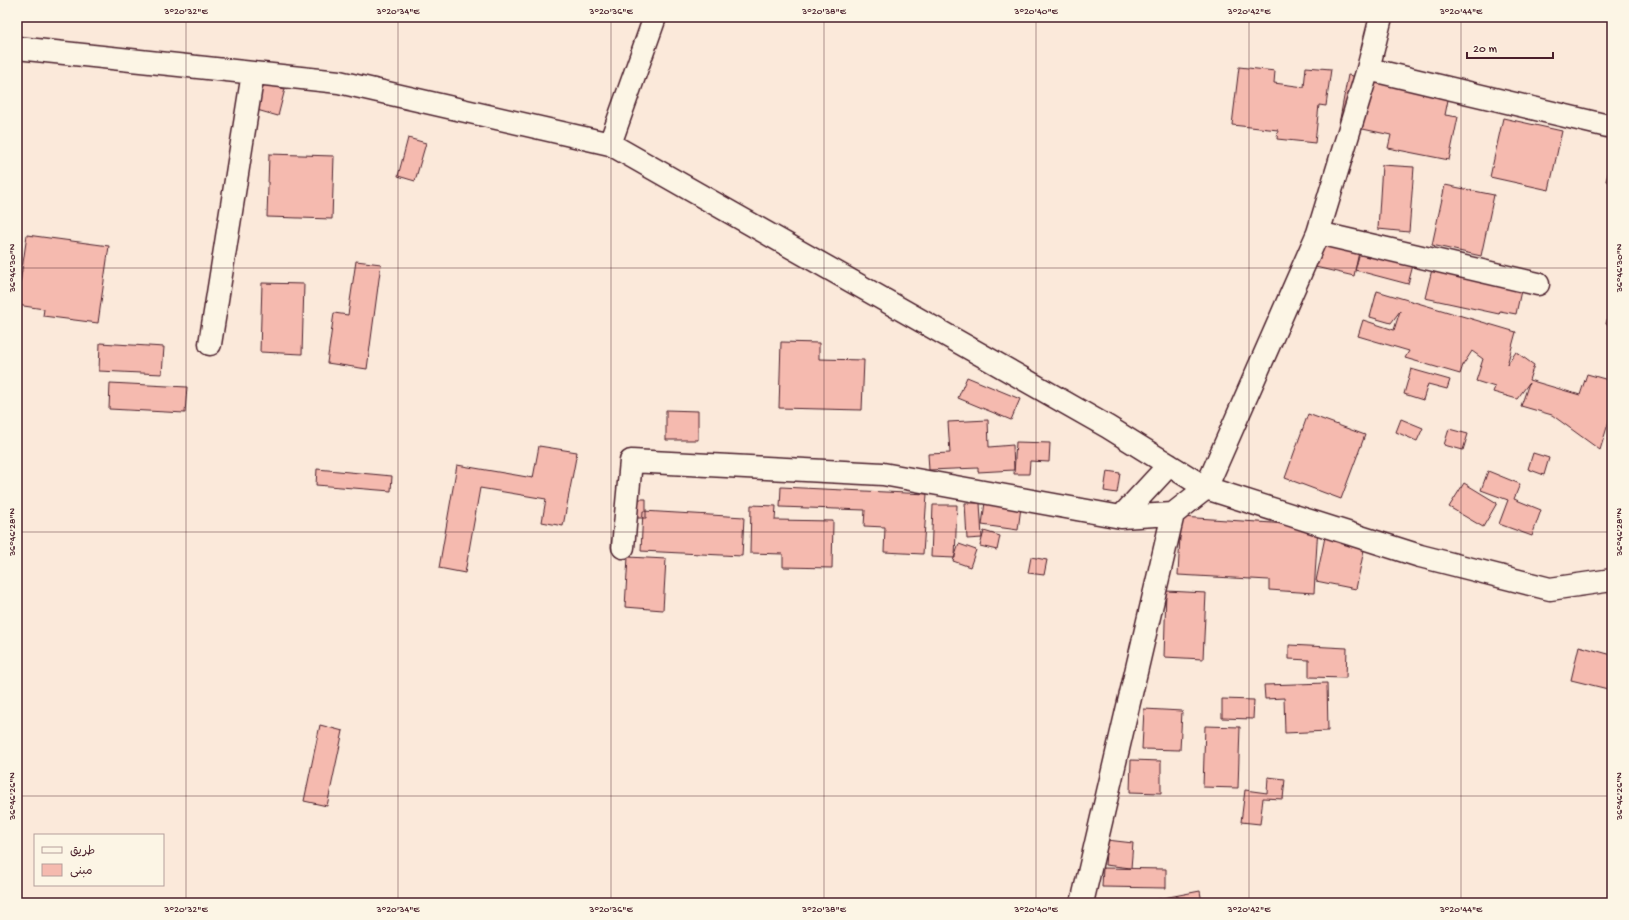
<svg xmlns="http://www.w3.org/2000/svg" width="1629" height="920" font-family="'Gochi Hand','Playpen Sans Arabic',sans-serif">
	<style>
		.building { fill: #f5baaf; stroke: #4a1f2b }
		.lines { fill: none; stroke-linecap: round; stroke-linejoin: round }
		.minor-casing { stroke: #4a1f2b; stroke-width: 25 }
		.minor { stroke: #fcf5e5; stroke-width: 22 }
		.ticks { fill: none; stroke: #4a1f2b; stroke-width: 1; stroke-opacity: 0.45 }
		.neatline { fill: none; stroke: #4a1f2b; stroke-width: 1.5 }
		.ticks-label { font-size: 10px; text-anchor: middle; fill: #4a1f2b }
	</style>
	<rect width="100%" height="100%" fill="#fbe9da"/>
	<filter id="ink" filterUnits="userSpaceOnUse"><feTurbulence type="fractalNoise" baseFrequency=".025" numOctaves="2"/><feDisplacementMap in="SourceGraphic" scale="8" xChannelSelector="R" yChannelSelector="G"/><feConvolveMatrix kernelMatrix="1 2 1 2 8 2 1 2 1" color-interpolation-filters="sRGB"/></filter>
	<g filter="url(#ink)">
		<path class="building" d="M1239,67L1275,71L1274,83L1304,87L1306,67L1331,69L1326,106L1319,105L1315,143L1277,139L1278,130L1232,125Z
			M1348,75L1449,95L1445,115L1458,117L1449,160L1388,148L1391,135L1339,124Z
			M257,82L285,89L278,116L250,108Z
			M1503,118L1562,131L1549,190L1490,177Z
			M408,138L426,143L415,181L398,176Z
			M269,154L334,156L332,219L267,217Z
			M1612,160V183L1606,181Z
			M1382,165L1414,167L1409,232L1378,229Z
			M1445,185L1494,195L1481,256L1432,245Z
			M27,235L109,246L98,323L43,316L44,309L17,305Z
			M1365,235L1417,250L1408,284L1355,270Z
			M1322,244L1359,252L1354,276L1298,263Z
			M1435,257L1522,286L1516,314L1500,311L1499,314L1425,298Z
			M356,261L381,264L367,369L327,363L334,313L348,315Z
			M262,283L304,284L302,354L260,352Z
			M1377,291L1516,332L1507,365L1516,352L1534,365L1529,380L1580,395L1587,374L1612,381V411L1600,450L1552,415L1521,406L1529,383L1517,399L1493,392L1495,387L1476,381L1483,359L1472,351L1463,365L1460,374L1405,358L1409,351L1358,336L1363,320L1394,330L1400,311L1391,323L1370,317Z
			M1612,302V326L1606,324Z
			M781,342L819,343V359L864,360L862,410L779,408Z
			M100,343L164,347L162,374L99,371Z
			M1411,369L1450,380L1447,389L1428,384L1423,400L1404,394Z
			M967,377L1020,399L1011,420L958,398Z
			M110,383L187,387L185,413L109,409Z
			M666,410L698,411V440H666Z
			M1308,414L1365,435L1341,499L1285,478Z
			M1401,419L1423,428L1417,441L1396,432Z
			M988,420L989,447L1013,445L1014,470L978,472V468L929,470L928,454L950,453L948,422Z
			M1449,429L1468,434L1463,450L1444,445Z
			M1016,442L1050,443L1049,462L1030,461L1029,474H1014Z
			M539,446L577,452L563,526L542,522L546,499L480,488L465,573L439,568L457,465L533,478Z
			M1533,453L1549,458L1544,475L1528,469Z
			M317,469L392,476L391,491L316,485Z
			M1107,471L1120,473L1117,493L1104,491Z
			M1488,471L1520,484L1514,499L1541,510L1532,536L1499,524L1508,500L1481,490Z
			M1464,483L1497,503L1483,527L1449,507Z
			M781,487L927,494L923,554L884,552L885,527L864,526L865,510L780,507Z
			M632,499H646V518H632Z
			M985,502L1021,507L1018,530L982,525Z
			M965,503H980L982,538L967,539Z
			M751,505L776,506L775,520L833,521L832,568L783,567V554L750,553Z
			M933,505H957L955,558L931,557Z
			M643,511L744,517L742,556L641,551Z
			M1181,517L1318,526L1314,593L1269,590V580L1178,575Z
			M984,531L1000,536L997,550L980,546Z
			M1326,532L1366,540L1356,589L1316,581Z
			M959,544L976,550L970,567L953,561Z
			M628,557L666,559L663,610L625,607Z
			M1031,557L1047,560L1044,575L1028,573Z
			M1166,591L1206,593L1203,659L1164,657Z
			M1289,645L1347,648L1346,678L1309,677V660L1289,659Z
			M1579,646L1612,655V690L1571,680Z
			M1327,683L1328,731L1285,733L1284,698L1265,699L1264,685Z
			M1222,699L1254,700L1253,719L1222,718Z
			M1144,709L1182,711L1180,750L1142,749Z
			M320,725L343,731L327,806L304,801Z
			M1205,726L1240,727L1238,788L1203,787Z
			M1131,760L1161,761V793L1130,792Z
			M1268,777L1285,779L1283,799L1263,798L1260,824L1241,822L1245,790L1267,793Z
			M1107,840L1133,843L1131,868L1105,865Z
			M1103,868L1166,869V888L1102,887Z
			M1200,891L1202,903H1148V901Z"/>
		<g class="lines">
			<defs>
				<path id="minor" d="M17,48L339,82L610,144L1108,427L1206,488L1420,556L1550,589L1612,580
					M1368,69L1612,127
					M610,144L655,17
					M1318,233L1538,284
					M210,344L253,73
					M1121,517L1169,465
					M623,547L631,461L883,474L1121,517L1173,514
					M1082,903L1173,514L1206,488L1318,233L1368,69L1381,17"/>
			</defs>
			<use href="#minor" class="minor-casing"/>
			<use href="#minor" class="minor"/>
		</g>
	</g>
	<path class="ticks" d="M186,17V903M398,17V903M611,17V903M824,17V903M1036,17V903M1249,17V903M1461,17V903M17,268H1612M17,532H1612M17,796H1612"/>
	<rect width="1629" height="920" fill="none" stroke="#fcf5e5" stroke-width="44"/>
	<rect x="34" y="834" width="130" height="52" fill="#fcf5e5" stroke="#b59f9b"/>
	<rect x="42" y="847" width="20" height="6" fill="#fcf5e5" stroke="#b59f9b"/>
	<text x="70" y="854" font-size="12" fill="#4a1f2b">طريق</text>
	<rect x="42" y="864" width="20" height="12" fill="#f5baaf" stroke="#b59f9b"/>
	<text x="70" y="874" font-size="12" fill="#4a1f2b">مبنى</text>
	<path d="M1467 52v6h86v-6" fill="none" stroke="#4a1f2b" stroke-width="2"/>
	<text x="1473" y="52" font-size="12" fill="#4a1f2b" stroke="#fcf5e5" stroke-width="3" paint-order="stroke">20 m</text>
	<rect x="22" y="22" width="1585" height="876" class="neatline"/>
	<g class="ticks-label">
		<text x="186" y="14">3°20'32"E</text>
		<text x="398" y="14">3°20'34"E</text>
		<text x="611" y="14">3°20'36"E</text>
		<text x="824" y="14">3°20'38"E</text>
		<text x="1036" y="14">3°20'40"E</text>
		<text x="1249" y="14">3°20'42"E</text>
		<text x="1461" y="14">3°20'44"E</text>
		<text transform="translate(11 268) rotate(-90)" y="4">36°46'30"N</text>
		<text transform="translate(1618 268) rotate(-90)" y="4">36°46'30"N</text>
		<text transform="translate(11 532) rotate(-90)" y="4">36°46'28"N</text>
		<text transform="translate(1618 532) rotate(-90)" y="4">36°46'28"N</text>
		<text transform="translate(11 796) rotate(-90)" y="4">36°46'26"N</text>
		<text transform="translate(1618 796) rotate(-90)" y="4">36°46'26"N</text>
		<text x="186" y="912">3°20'32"E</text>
		<text x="398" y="912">3°20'34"E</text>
		<text x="611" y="912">3°20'36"E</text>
		<text x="824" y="912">3°20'38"E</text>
		<text x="1036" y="912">3°20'40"E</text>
		<text x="1249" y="912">3°20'42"E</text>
		<text x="1461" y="912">3°20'44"E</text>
	</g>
</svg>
